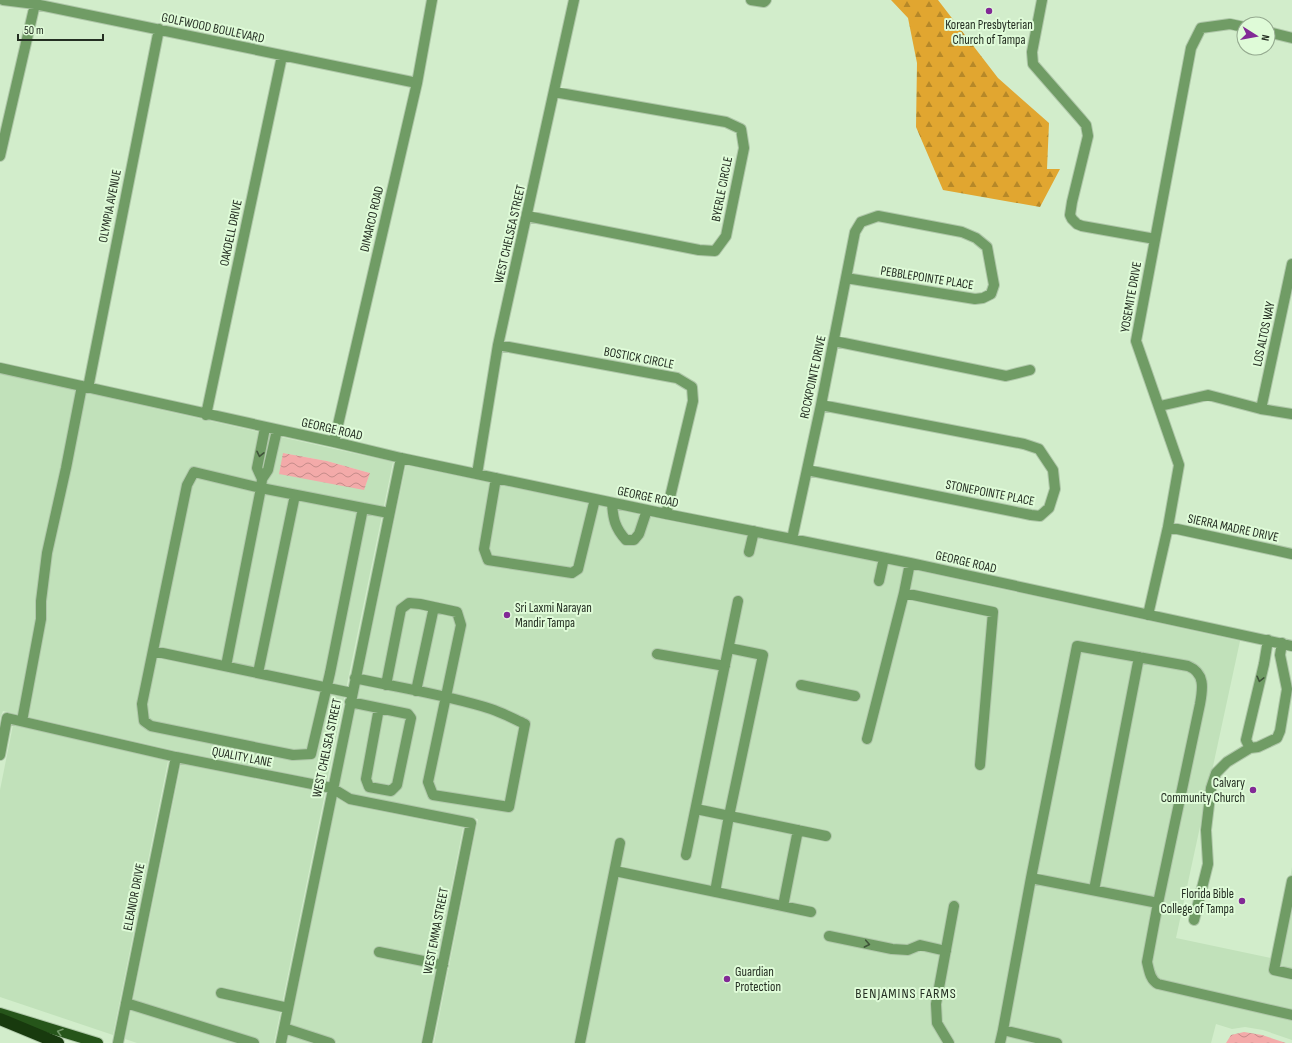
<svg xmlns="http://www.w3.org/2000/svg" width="1292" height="1043" font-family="'Sofia Sans Condensed',sans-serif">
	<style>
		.built { fill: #c1e1ba; fill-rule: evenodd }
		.forest { fill: url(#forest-firs) }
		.water { fill: url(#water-waves) }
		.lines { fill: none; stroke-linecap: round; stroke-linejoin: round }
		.minor-casing { stroke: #afc7a9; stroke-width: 12 }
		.major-casing { stroke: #afc7a9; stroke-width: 12 }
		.highway-casing { stroke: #afc7a9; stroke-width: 14 }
		.minor { stroke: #709c65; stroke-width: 10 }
		.major { stroke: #26551a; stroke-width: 10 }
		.highway { stroke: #183a0e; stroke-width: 12 }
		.oneway { stroke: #3f5439 }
		.oneway2 { stroke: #709766 }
		.poi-dot { fill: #822996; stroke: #dffbd8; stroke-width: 1.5 }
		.labels { text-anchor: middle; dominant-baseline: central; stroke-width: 4; stroke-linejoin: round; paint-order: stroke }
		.poi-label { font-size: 13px; fill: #242e22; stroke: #dffbd8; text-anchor: start }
		.street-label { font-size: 13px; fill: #242e22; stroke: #dffbd8 }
		.neighbourhood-label { font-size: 14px; letter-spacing: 1px; fill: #242e22; stroke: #dffbd8 }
	</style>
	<defs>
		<pattern id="forest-firs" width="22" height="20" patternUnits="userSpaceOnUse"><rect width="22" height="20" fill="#e1a630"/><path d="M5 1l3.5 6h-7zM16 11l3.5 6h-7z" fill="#b68828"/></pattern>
		<pattern id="water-waves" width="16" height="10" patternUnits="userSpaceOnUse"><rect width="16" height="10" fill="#f3aaa9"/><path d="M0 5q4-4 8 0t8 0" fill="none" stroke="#c58b89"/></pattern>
	</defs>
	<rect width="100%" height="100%" fill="#d2edcb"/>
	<path class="built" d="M0,374L393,462L327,781L177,751L3,711L0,719ZM283,453L327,461L370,473L364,489Z
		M406,465L671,521L791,544L909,569L1240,641L1176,938L1276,959L1292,867V1040L1263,1030L1245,1027L1232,1029L1216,1024L1211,1043H434L478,819L352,794L339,786Z
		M13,725L168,761L113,1035L0,997V790Z
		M181,764L325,793L274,1043H137L125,1039Z
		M337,798L349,805L463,828L421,1043H287Z"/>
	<path class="forest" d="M891,0H938L998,78L1049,123L1047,169H1060L1040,207L943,190L916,127L917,63L908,18Z"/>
	<path class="water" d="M283,453L327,461L370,473L364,490L279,474Z
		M1244,1032L1262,1035L1286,1043H1226L1231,1035Z"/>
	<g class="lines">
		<defs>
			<path id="minor" d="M3,0L35,4L417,83
				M751,0L764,2L766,0
				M1042,0L1032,52L1033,64L1081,119L1086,125L1088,136L1072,202L1070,215L1072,219L1077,224L1082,226L1155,239
				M1268,32L1292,38
				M0,156L35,4
				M527,216L699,250L715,251L726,236L744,148L741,129L726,122L554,92
				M834,341L1006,376L1030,370
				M498,345L677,378L692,387L693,401L666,514
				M0,368L334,442L401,458L666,514L792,539L910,563L1292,646
				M88,388L159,29
				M1160,406L1208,395L1261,409L1292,414
				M1261,409L1292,264
				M206,415L282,56
				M334,442L417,83L432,0
				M807,470L1031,515L1040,516L1049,508L1055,489L1053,470L1039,449L1024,444L821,405
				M477,474L498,345L574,0
				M496,478L484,549L488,560L572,573L578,569L595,499
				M262,479L257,468L265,428
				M612,503C613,519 615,528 626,540H634L639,534L647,510
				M363,508L389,513
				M1168,527L1292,554
				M792,539L821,405L855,232L861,222L878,216L962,232L976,238L987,247L994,285L991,294L983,298L975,299L846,278
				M749,552L754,531
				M879,581L884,558
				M904,593L910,563
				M1148,615L1168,527L1179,465L1136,341L1191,48L1201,28L1230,24L1244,27
				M1268,640L1264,664L1246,740L1250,748L1258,747L1277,738L1280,731L1287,689L1280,655L1282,643
				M1077,646L1188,666C1205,673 1203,688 1200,704L1158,903L1031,878Z
				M153,651L352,693
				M657,654L725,666
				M226,666L261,488L194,472L187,485L142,704L144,721L151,726L293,755L311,754L330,673L363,508L261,488L262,479L268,470L277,430
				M258,673L295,495
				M355,678C400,688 447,695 491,709C503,713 514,719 525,724L509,807L433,795L428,782L461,625L457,612L420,604L409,603L401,609L386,685
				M801,685L855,696
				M416,691L434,607
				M350,702L408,714L411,718L397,785L391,791L369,787L366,779L379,708
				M22,721L41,619V601L47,553L66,468L82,386
				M867,739L904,593L993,612L980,765
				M0,755L7,718L176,757L332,788L350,799L471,823L427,1043
				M696,809L826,836
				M686,855L738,601
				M615,871L811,912
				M1292,881L1274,970L1292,974
				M1094,890L1139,657
				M715,892L729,816L763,655L729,648
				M1158,903L1147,962C1149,970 1150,980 1158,984L1292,1015
				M783,906L798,830
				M1194,920L1208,864L1206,830L1211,788L1216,773L1227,762L1250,748
				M829,936L892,949L908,950L920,945L946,951
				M379,952L443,965
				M221,993L288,1008
				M126,1003L254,1043
				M284,1028L330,1043
				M1003,1030L1031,878
				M118,1043L176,757
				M281,1043L401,458
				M580,1043L620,843
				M949,1043L937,1023L936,1004L954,906
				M1000,1043L1003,1030L1057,1043"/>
			<path id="major" d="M0,1013L98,1043"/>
			<path id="highway" d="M0,1019L58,1043"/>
		</defs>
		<use href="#minor" class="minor-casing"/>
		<use href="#major" class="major-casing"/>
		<use href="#highway" class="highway-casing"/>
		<use href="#minor" class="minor"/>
		<use href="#major" class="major"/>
		<use href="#highway" class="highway"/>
	</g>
	<defs><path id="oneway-chevron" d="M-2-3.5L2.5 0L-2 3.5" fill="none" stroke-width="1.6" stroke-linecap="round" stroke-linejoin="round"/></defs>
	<g class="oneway">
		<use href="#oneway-chevron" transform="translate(260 454) rotate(102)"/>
		<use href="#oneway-chevron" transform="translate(1260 679) rotate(104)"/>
		<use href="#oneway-chevron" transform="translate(867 944) rotate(11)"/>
	</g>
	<use class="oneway2" href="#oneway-chevron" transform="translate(60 1032) rotate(-163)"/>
	<g class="poi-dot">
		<circle cx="989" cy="11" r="4"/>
		<circle cx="507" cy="615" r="4"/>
		<circle cx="1253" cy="790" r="4"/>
		<circle cx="1242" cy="901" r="4"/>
		<circle cx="727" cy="979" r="4"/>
	</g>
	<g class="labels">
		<g class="poi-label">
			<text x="989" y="25" text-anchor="middle">Korean Presbyterian<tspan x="989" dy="15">Church of Tampa</tspan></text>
			<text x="515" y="608">Sri Laxmi Narayan<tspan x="515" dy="15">Mandir Tampa</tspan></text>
			<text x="1245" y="783" text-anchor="end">Calvary<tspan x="1245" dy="15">Community Church</tspan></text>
			<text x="1234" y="894" text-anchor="end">Florida Bible<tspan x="1234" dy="15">College of Tampa</tspan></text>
			<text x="735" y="972">Guardian<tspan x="735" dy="15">Protection</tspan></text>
		</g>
		<g class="street-label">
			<text transform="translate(213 28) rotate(12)">GOLFWOOD BOULEVARD</text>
			<text transform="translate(722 189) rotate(-79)">BYERLE CIRCLE</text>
			<text transform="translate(110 206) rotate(-79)">OLYMPIA AVENUE</text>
			<text transform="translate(372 219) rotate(-77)">DIMARCO ROAD</text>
			<text transform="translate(231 233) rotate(-78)">OAKDELL DRIVE</text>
			<text transform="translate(510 234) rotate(-77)">WEST CHELSEA STREET</text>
			<text transform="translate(927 278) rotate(9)">PEBBLEPOINTE PLACE</text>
			<text transform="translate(1131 297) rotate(-80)">YOSEMITE DRIVE</text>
			<text transform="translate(1264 334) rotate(-78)">LOS ALTOS WAY</text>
			<text transform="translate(639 358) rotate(11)">BOSTICK CIRCLE</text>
			<text transform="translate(813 377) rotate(-78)">ROCKPOINTE DRIVE</text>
			<text transform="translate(332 429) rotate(13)">GEORGE ROAD</text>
			<text transform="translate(990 493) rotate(11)">STONEPOINTE PLACE</text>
			<text transform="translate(648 497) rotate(12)">GEORGE ROAD</text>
			<text transform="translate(1233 528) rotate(12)">SIERRA MADRE DRIVE</text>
			<text transform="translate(966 562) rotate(13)">GEORGE ROAD</text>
			<text transform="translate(327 748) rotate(-78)">WEST CHELSEA STREET</text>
			<text transform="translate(242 757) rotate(11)">QUALITY LANE</text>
			<text transform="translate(134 897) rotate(-79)">ELEANOR DRIVE</text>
			<text transform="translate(436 931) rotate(-79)">WEST EMMA STREET</text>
		</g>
		<g class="neighbourhood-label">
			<text x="906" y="993">BENJAMINS FARMS</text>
		</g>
	</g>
	<g transform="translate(1256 36) rotate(101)"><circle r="19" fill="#dffbd8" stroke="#94a98f"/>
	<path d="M0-3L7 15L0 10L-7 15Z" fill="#822996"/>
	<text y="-6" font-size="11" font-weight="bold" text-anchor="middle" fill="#242e22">N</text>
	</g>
	<path d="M18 34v6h85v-6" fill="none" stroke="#242e22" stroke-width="2"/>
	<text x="24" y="34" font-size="12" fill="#242e22" stroke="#dffbd8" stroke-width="3" paint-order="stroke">50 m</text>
</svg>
